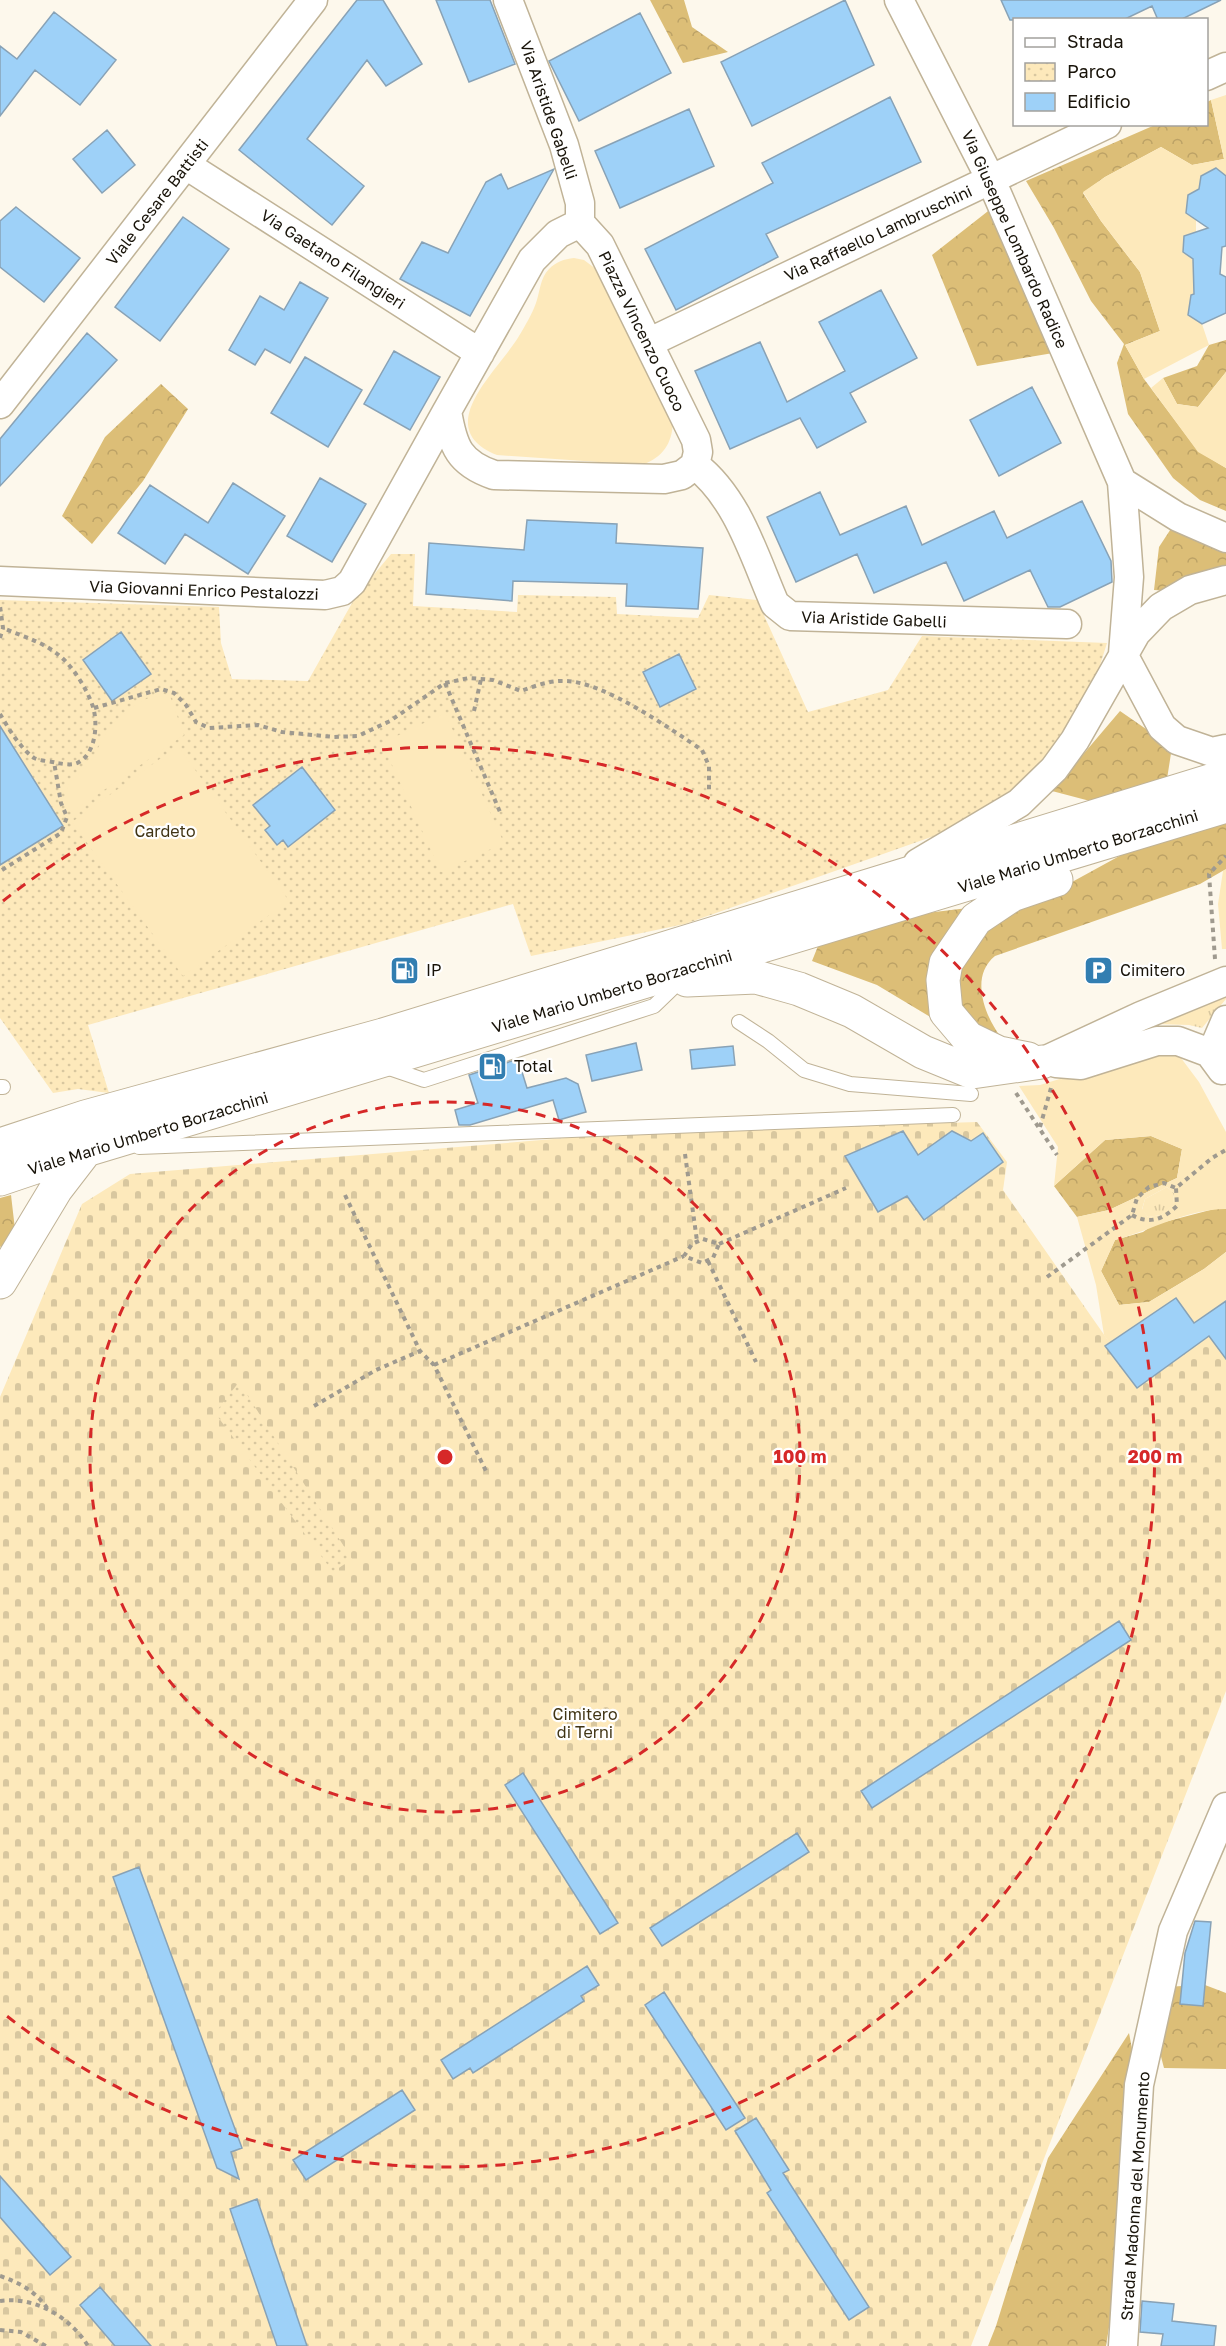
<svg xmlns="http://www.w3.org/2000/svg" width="1226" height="2346" font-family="'Golos Text',sans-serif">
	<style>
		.grass { fill: url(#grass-tufts) }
		.forest { fill: url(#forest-crowns) }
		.cemetery { fill: url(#cemetery-stones) }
		.park { fill: url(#park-dots) }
		.garden { fill: #fde9bb; fill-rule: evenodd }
		.building { fill: #9ed1f8; stroke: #88a2b6; stroke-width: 1.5 }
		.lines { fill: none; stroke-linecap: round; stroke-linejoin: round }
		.lane-casing { stroke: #c0b397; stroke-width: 16 }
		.street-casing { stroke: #c0b397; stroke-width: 31 }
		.secondary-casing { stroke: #c0b397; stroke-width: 35 }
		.path { stroke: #9f9a8f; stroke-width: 4; stroke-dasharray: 4.5 4.5; stroke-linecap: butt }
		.lane { stroke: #fff; stroke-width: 14 }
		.street { stroke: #fff; stroke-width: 28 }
		.secondary { stroke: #fff; stroke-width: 33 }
		.ring { fill: none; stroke: #d62828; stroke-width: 3; stroke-dasharray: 10 8 }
		.labels { text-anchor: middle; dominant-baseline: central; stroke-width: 4.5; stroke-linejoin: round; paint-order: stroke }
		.street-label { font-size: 16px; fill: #181309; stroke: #fff }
		.park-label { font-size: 16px; fill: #403414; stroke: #fff }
		.poi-label { font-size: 16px; fill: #181309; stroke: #fff; text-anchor: start }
		.centre { fill: #d62828; stroke: #fff; stroke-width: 3 }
		.ring-label { font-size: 18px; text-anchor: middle; font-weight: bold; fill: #d62828; stroke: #fff; stroke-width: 4.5; stroke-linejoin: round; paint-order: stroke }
	</style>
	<defs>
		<pattern id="grass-tufts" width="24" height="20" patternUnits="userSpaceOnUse" patternTransform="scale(1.5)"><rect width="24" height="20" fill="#fde9bb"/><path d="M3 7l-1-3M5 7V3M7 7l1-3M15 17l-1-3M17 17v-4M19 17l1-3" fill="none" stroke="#d8c79f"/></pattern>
		<pattern id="forest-crowns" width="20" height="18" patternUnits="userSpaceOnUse" patternTransform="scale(1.5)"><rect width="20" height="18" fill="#dcbe77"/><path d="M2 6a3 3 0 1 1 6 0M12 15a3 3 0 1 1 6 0" fill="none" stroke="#bca266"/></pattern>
		<pattern id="cemetery-stones" width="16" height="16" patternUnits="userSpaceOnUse" patternTransform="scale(1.5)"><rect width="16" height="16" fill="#fde9bb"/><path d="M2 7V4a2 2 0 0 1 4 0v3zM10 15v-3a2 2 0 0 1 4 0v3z" fill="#d8c79f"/></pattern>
		<pattern id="park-dots" width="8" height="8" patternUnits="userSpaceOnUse" patternTransform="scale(1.5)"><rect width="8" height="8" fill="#fde9bb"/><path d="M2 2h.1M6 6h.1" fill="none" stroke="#d8c79f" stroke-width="1.8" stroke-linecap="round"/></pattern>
	</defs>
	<rect width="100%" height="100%" fill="#fdf8ec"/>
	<path class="grass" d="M1226,869V949H1222L1218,904L1223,871Z
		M1226,985V999L1202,1028L1189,1025L1156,1024Z
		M1167,1187L1174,1193L1173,1205L1161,1215L1148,1217L1142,1210L1145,1199Z"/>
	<path class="forest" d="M650,0H684L692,27L728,52L683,63Z
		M1211,100L1224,159L1192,165L1161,147L1105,177L1083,193L1101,221L1140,272L1160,331L1125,345L1144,379L1198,451L1226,468V511L1200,500L1173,478L1128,414L1117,363L1124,344L1091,301L1054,228L1026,181L1155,125L1206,124L1207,102Z
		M992,208L1077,349L977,366L932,255Z
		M1226,340V372L1198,407L1177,404L1163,378L1197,366L1209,345Z
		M161,384L188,409L143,481L92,544L62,516L105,437Z
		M1180,515L1226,534V582L1183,592L1154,590L1159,547Z
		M1120,711L1172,747L1167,779L1090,801L1052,791Z
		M1226,823V869L1200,884L995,956C970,976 984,1014 1000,1036L981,1031L957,1006L960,954L988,920L1072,882L1145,842Z
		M968,908L937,1021L877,985L812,961L818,946L868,920Z
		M1151,1136L1182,1149L1177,1178L1109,1210L1077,1217L1054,1186L1105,1140Z
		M11,1195L16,1238L0,1247V1198Z
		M1214,1209H1226V1252L1204,1269L1149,1302L1119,1305L1101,1271L1115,1240L1143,1232L1153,1225Z
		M1205,1985L1226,1993V2069L1164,2068L1159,2049L1167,1987L1182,1986L1180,2004Z
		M1129,2033L1144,2112L1106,2346H988L996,2326L1048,2158Z"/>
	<path class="cemetery" d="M977,1122L1007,1162L1003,1190L1128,1369L1226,1301V1691L971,2346H0V1397L82,1204L130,1174L627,1133Z"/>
	<path class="park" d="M391,554H415L413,606L517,612L518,595L616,597L617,614L698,618L709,595L757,600L808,712L888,690L922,636L1107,643L1096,678L1070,731L1018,787L951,830L685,924L531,956L513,904L88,1025L109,1093L78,1089L53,1093L0,1018V600L219,607L221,643L232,679L308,681L356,596Z
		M239,1382L352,1559L333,1572L215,1413Z"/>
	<path class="garden" d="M1226,95V176L1216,168L1201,176L1199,189L1188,195L1186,213L1196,220V232L1184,236L1183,252L1193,259V274L1203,282L1201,292L1191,295L1188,315L1202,324L1209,345L1144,379L1125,345L1160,331L1140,272L1101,221L1083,192L1105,177L1161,147L1192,165L1224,159L1211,100Z
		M574,258L584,260L600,272L673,422C672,444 663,457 642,465L497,455C429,428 499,370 519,336C525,326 532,314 536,303C540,292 540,278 549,269C556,262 564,259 574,258Z
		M1226,372V468L1198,452L1151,388L1163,378L1177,404L1198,407Z
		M159,693L170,696L184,735L72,812L65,797L68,785L90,762L111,725L138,703Z
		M445,713L504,843L441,872L382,743Z
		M178,746L289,901L183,976L72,822Z
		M1147,1052L1178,1054L1199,1082L1226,1132V1209C1187,1209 1152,1230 1115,1240L1101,1271L1119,1305L1149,1302L1204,1269L1226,1252V1301L1128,1370L1104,1335L1096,1285L1077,1217L1109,1210L1177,1178L1182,1149L1151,1136L1105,1140L1054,1186L1058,1147L1019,1086L1040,1085ZM1167,1187L1174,1193L1173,1204L1161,1215L1148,1217L1142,1209L1145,1199Z"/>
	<path class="building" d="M357,0H383L422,64L386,86L367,60L307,139L364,186L332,225L239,150Z
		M436,0H490L515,64L469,82Z
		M845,0L874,65L752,126L721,62Z
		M1001,0H1221L1180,20H1158L1152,6L1123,20H1010Z
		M54,12L116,60L80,105L35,70L0,116V46L17,59Z
		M640,13L671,73L579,121L549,61Z
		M890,97L921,162L766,234L778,257L676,310L645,249L773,183L762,163Z
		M689,109L714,166L620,208L595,151Z
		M107,130L135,165L102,193L73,159Z
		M1216,168L1226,176V246L1222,247L1220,274L1226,277V313L1202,324L1188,315L1191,295L1194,294L1193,259L1183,252L1184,236L1208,228L1186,213L1188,195L1199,189L1201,176Z
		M554,169L470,316L400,279L422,242L448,253L486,182L501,174L508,189Z
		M16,207L80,258L44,302L0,267V221Z
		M183,217L229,249L160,341L115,307Z
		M300,282L328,298L290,363L265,349L255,365L229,350L260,296L284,310Z
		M881,290L917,358L850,393L866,422L817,448L800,418L730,449L695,371L760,342L787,402L845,371L819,322Z
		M87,333L117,360L0,486V439Z
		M394,351L440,377L410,430L364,404Z
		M305,357L362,390L328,447L271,413Z
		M1032,387L1061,443L999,476L970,420Z
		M320,478L366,504L332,562L287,536Z
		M233,483L285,516L248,574L185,534L165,564L118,533L150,485L208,523Z
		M820,492L840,535L906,506L922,545L994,511L1007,538L1082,501L1111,561L1112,582L1060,607H1048L1030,570L964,601L946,562L874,593L857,554L796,582L767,517Z
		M527,520L617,524L616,543L703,548L698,609L626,606L627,584L513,581L512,601L426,594L429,543L524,550Z
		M121,632L151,674L112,701L83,660Z
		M679,654L696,689L660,707L643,672Z
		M0,726L63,826L0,865Z
		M302,767L335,810L288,847L283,840L277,845L265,830L270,826L253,805Z
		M636,1043L642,1070L592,1081L586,1055Z
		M733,1046L735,1065L692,1069L690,1050Z
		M518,1059L527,1088L566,1078L578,1084L586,1112L559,1120L553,1100L470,1125H459L455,1110L478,1103L469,1075Z
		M903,1131L918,1155L952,1131L971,1141L983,1133L1003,1162L924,1220L907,1196L878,1212L845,1156Z
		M1176,1298L1194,1323L1226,1301V1359L1209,1336L1137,1388L1105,1346Z
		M1119,1621L1131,1640L872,1808L861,1791Z
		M523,1773L618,1923L600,1934L505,1785Z
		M797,1833L809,1852L662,1946L650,1928Z
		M139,1867L242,2148L231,2152L239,2179L217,2168L113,1877Z
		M1195,1921L1211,1922L1203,2006L1180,2004L1185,1953Z
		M587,1966L599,1985L581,1996L584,2001L473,2073L470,2068L453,2079L441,2060Z
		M664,1992L745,2118L726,2130L645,2005Z
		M402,2090L415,2110L306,2180L293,2160Z
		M756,2118L789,2170L783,2173L869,2307L849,2320L767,2193L771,2190L735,2131Z
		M0,2176L71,2257L50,2275L0,2217Z
		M257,2199L307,2346H277L230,2209Z
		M100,2287L151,2346H115L80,2305Z
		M1142,2301L1174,2304L1172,2321L1216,2326L1214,2346H1161L1163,2334L1140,2332Z"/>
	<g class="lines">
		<defs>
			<path id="lane" d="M739,1022L768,1041L804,1070L850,1084L971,1094
				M383,1066L424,1080L654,1006L681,980
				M0,1087H3
				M139,1147L953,1115"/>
			<path id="street" d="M508,0L564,145L580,203V223
				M899,0L991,180L1122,482L1178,517L1226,538
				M1206,76L1226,67
				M186,165L480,353
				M580,223L600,245L696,440L698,452L695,465L682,475L664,479L494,475C459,463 453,447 447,411L532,260L558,234Z
				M650,342L1107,124
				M0,404L313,0
				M695,465C738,498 754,556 775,604L790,616L1067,624
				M1122,482L1129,577L1123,654L1162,727L1177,740L1212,752L1226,749
				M0,581L325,595L342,591L352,582L447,411
				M918,863L1019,803L1054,769L1075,740L1136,633L1161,607L1190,590L1226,580
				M1042,1062L1141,1016L1226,981
				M1056,1063L1081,1065L1157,1041H1178L1226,1059
				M1222,1070L1211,1055L1226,1020
				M1123,2346L1139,2085L1173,1931L1226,1807"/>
			<path id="secondary" d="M687,980L756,977L799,989L852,1011L923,1052L972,1072L1042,1062
				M1028,1059L999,1053L968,1038L946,1012L943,980L946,963L976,919L1012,895L1056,880
				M0,1145L85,1117L383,1035L1226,776
				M0,1179L86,1150L1226,806
				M0,1282L56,1189L86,1150"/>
		</defs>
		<use href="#lane" class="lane-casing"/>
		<use href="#street" class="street-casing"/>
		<use href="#secondary" class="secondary-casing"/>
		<path class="path" d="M0,638L3,628L0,606
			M445,683L500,812
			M94,708L161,689L174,693L186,705L196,722L209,728L258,725L282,732L334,737L358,736L390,721L445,683L469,678L493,680L521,691C535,686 550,680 566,681C604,682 669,728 702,750L709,766V792
			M474,711L481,679
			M0,714C9,729 20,748 34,758C40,761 50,761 57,763C64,764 73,766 79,762C96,753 98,723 93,707C88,691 74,668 61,657C44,642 24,637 3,628
			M2,870L61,833L67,817L61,803L54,762
			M1215,959L1209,874L1226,856
			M1016,1093L1057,1155
			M1040,1127L1051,1088
			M685,1154L697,1241
			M345,1195L420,1351L434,1365L486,1471
			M1132,1215C1150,1225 1163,1219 1177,1206L1176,1188
			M703,1239L719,1244L713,1258L702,1263L684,1256L692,1244Z
			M719,1244L846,1188
			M708,1261L756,1362
			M1047,1277L1132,1215L1137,1198L1149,1187L1164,1183L1176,1188L1212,1158L1226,1150
			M434,1365L684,1256
			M314,1406L376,1370L420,1351
			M0,2276C20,2283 35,2291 47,2308
			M0,2301C35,2296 70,2317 88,2346
			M0,2330L21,2332L46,2346"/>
		<use href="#lane" class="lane"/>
		<use href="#street" class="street"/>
		<use href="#secondary" class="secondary"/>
	</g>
	<g class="ring">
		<circle cx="445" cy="1457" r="355"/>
		<path d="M3 901A710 710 0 1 1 3 2013"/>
	</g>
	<defs>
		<symbol id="fuel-square" viewBox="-11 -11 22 22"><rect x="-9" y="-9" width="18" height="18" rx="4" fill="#327eb1" stroke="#fff"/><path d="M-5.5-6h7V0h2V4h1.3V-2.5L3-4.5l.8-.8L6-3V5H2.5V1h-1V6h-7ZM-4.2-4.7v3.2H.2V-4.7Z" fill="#fff"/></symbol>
		<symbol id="parking-square" viewBox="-11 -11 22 22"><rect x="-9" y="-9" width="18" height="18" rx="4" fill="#327eb1" stroke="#fff"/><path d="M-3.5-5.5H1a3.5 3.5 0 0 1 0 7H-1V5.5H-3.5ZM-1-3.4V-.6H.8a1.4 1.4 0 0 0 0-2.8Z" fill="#fff"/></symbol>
	</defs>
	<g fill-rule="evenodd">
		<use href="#fuel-square" x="388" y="954" width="33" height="33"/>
		<use href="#parking-square" x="1082" y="954" width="33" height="33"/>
		<use href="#fuel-square" x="476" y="1050" width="33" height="33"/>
	</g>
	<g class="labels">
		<g class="street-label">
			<text transform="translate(549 110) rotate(71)">Via Aristide Gabelli</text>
			<text transform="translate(157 202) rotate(-52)">Viale Cesare Battisti</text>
			<text transform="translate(878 233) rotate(-25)">Via Raffaello Lambruschini</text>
			<text transform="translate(1015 239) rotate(66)">Via Giuseppe Lombardo Radice</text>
			<text transform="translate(333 259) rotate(33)">Via Gaetano Filangieri</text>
			<text transform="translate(642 331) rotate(64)">Piazza Vincenzo Cuoco</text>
			<text transform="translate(204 590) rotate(2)">Via Giovanni Enrico Pestalozzi</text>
			<text transform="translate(874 619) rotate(2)">Via Aristide Gabelli</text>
			<text transform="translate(1078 851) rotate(-17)">Viale Mario Umberto Borzacchini</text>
			<text transform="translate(612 991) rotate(-17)">Viale Mario Umberto Borzacchini</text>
			<text transform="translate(148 1133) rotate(-17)">Viale Mario Umberto Borzacchini</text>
			<text transform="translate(1135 2196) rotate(-86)">Strada Madonna del Monumento</text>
		</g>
		<g class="park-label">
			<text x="165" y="831">Cardeto</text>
			<text x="585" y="1714">Cimitero<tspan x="585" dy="18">di Terni</tspan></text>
		</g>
		<g class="poi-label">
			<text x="426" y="970">IP</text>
			<text x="1120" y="970">Cimitero</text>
			<text x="514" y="1066">Total</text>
		</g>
	</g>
	<circle cx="445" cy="1457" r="9" class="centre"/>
	<g class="ring-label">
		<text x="800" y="1463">100 m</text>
		<text x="1155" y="1463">200 m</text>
	</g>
	<rect x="1013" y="18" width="195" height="108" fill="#ffffff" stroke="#a3a19d" stroke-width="1.5"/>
	<rect x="1025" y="38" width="30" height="9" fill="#ffffff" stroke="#a3a19d" stroke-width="1.5"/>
	<text x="1067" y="48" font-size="18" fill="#181309">Strada</text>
	<rect x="1025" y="63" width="30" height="18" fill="url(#park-dots)" stroke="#a3a19d" stroke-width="1.5"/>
	<text x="1067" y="78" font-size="18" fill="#181309">Parco</text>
	<rect x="1025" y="93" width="30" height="18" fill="#9ed1f8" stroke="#a3a19d" stroke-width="1.5"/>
	<text x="1067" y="108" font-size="18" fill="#181309">Edificio</text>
</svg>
